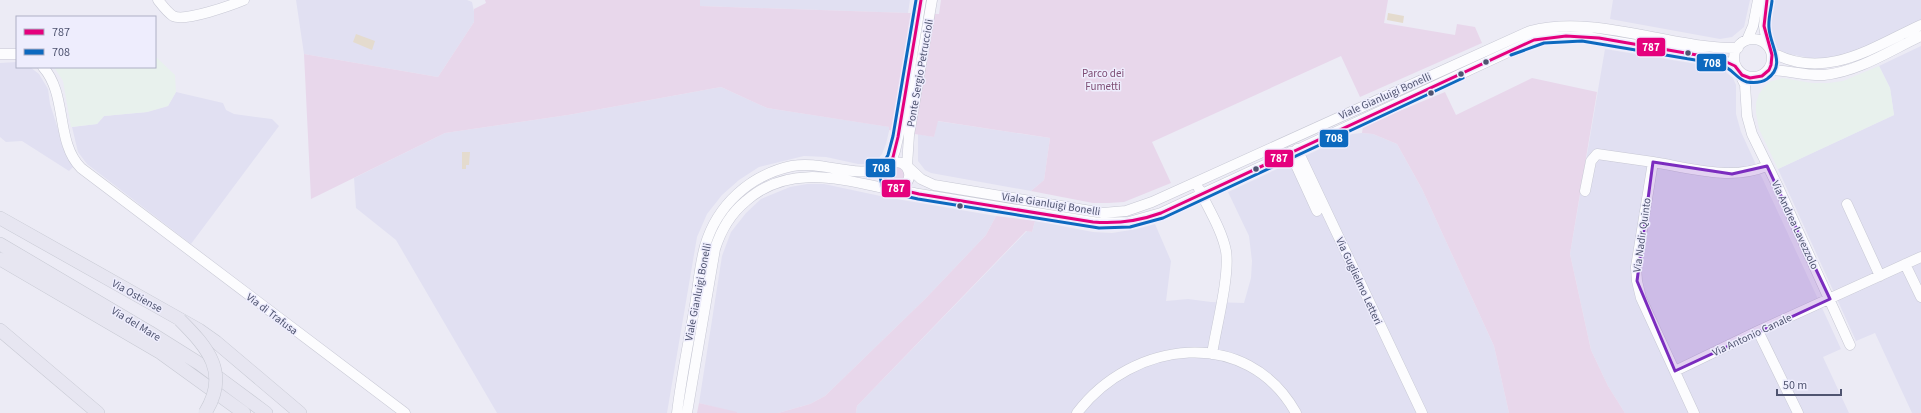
<svg xmlns="http://www.w3.org/2000/svg" width="1921" height="413" font-family="'Source Sans 3',sans-serif">
	<style>
		.residential { fill: #e1e0f2 }
		.education { fill: #e8f1ed }
		.green { fill: #e8d7eb }
		.water { fill: #e4dbce }
		.lines { fill: none; stroke-linecap: round; stroke-linejoin: round }
		.minor-casing { stroke: #c7c8d4; stroke-width: 11 }
		.major-casing { stroke: #c7c9d3; stroke-width: 14 }
		.minor { stroke: #fcfcfe; stroke-width: 10 }
		.major { stroke: #e7e6f1; stroke-width: 13 }
		.major-bridge-casing { stroke: #c7c9d3; stroke-width: 14; stroke-linecap: butt }
		.major-bridge { stroke: #e7e6f1; stroke-width: 13 }
		.bus-1-casing { stroke: #eeedfd; stroke-width: 6 }
		.bus-2-casing { stroke: #eeedfd; stroke-width: 6 }
		.bus-1 { stroke: #e5007d; stroke-width: 3 }
		.bus-2 { stroke: #0c69bf; stroke-width: 3 }
		.marked { fill: #7b2cbf; fill-opacity: 0.2; stroke: #7b2cbf; stroke-width: 3; stroke-linejoin: round }
		.bus-dot { fill: #4f5470; stroke: #eeedfd; stroke-width: 1.5 }
		.labels { text-anchor: middle; dominant-baseline: central; stroke-width: 3; stroke-linejoin: round; paint-order: stroke }
		.street-label { font-size: 11px; fill: #4f5470; stroke: #eeedfd }
		.park-label { font-size: 11px; fill: #7f4e75; stroke: #eeedfd }
		.line-badge { stroke: #eeedfd; stroke-width: 1.5 }
		.badge-label { font-size: 11px; text-anchor: middle; font-weight: bold; fill: #fff }
	</style>
	<rect width="100%" height="100%" fill="#ecebf5"/>
	<path class="residential" d="M296,0H467L472,2L475,16L474,22L438,77L304,54Z
		M700,0H910L908,13L699,6Z
		M1613,0H1750L1744,27L1732,37L1720,39L1610,19Z
		M1775,0H1921V20L1866,47L1837,58L1815,59L1784,53L1777,48L1770,38V29Z
		M1921,46V413H1912L1875,333L1856,341L1778,169L1894,115L1890,88L1879,66Z
		M1605,49L1721,68L1733,78L1736,85V114L1741,132L1841,349L1823,357L1849,413H1625L1608,386L1591,350L1570,254Z
		M17,62V67H30L39,74L48,89L50,104L63,145L73,167L69,171L22,141L6,142L0,137V63Z
		M721,87L767,108L890,127L886,144L882,154L877,160L866,164H858L826,157L804,156L759,167L739,180L722,195L707,214L697,237L667,413H497L396,240L356,208L354,178L445,133L568,115Z
		M176,92L223,103L226,110L234,114L272,119L279,126L191,244L87,164L78,152L72,127L97,124L104,116L147,112L168,106Z
		M937,121L1050,138L1044,180L1031,191L931,173L925,170L918,161V134L934,137Z
		M1362,133L1373,134L1397,144L1422,189L1494,346L1509,413H856L857,406L1027,231L1032,232L1035,221L1093,232L1112,233L1137,229L1155,224L1171,261L1166,301L1188,299L1211,302L1244,303L1251,278L1252,261L1249,236L1228,192L1352,134Z
		M807,184H824L885,197L996,216L986,235L926,298L825,396L810,404L778,413H737L699,403L722,256L731,232L746,213L761,199L790,187Z"/>
	<path class="education" d="M155,56L175,75L176,92L168,106L147,112L104,116L97,124L71,127L63,81L54,67H155Z
		M1879,66L1890,88L1894,115L1778,169L1759,129L1756,113V103L1759,94L1764,87L1769,82L1783,78L1812,83H1828L1843,81Z"/>
	<path class="green" d="M485,0H700V6L939,14L941,0H1388L1384,23L1455,35L1457,24L1475,27L1482,43L1360,97L1341,56L1152,142L1171,183L1124,202L1108,203H1093L1031,191L1044,180L1050,138L938,121L934,137L889,130V127L767,108L721,87L568,115L445,133L311,199L304,54L438,77L474,22V9L486,3Z
		M1532,78L1597,92L1570,254L1591,350L1608,386L1625,413H1509L1494,346L1422,189L1397,144L1373,134L1362,133L1363,126L1445,92L1456,115Z
		M898,166L906,174L903,182L894,183L890,180V169Z
		M996,216L1035,221L1032,232L1026,231L857,406L856,413H778L810,404L825,396L926,298L986,235Z
		M699,403L737,412V413H697Z"/>
	<path class="water" d="M1388,13L1404,16L1403,23L1387,20Z
		M356,34L375,41L372,50L353,42Z
		M462,152H470L469,165H466V169H462Z"/>
	<g class="lines">
		<defs>
			<path id="minor" d="M158,0C162,5 167,12 173,16C185,22 232,5 244,0
				M932,0L909,135L907,166L921,179L934,185L1103,213L1126,211L1152,202L1530,31C1597,14 1670,49 1738,48
				M1734 58a19 19 0 1 1 38 0a19 19 0 1 1-38 0Z
				M1747,40L1753,26L1758,0
				M1767,44L1764,26L1767,0
				M1771,52C1825,82 1873,47 1921,25
				M0,54H17
				M43,67C68,95 55,142 81,168L405,413
				M1769,70C1787,70 1805,76 1824,75C1858,72 1891,50 1921,36
				M1739,72L1745,85L1747,116L1752,134L1779,189L1850,345
				M1297,149L1422,413
				M1290,152L1317,211
				M890,164L895,151L901,125L921,0
				M896,188C918,186 910,155 890,164L884,172L886,183L893,188L919,194L1099,223L1129,222L1161,213L1534,40L1550,37L1582,36L1715,58L1735,65
				M1199,189C1208,208 1222,230 1226,251C1230,275 1216,328 1212,354
				M1585,191L1591,161L1597,154L1653,162
				M1847,204L1880,276
				M1905,264L1921,297
				M1758,331L1798,413
				M1675,371L1758,331L1921,257
				M677,413C681,379 688,345 694,311C698,290 699,267 705,246C717,205 750,175 792,166C824,160 857,181 887,166
				M687,413L715,249C721,230 730,214 746,201C785,166 833,177 879,187L889,186
				M1077,413C1132,340 1247,325 1296,413
				M1694,413L1641,298L1637,281L1636,267L1653,162C1690,168 1731,181 1767,166"/>
			<path id="major" d="M0,218L199,330L216,342L300,413
				M0,244L149,332L200,364L266,413
				M0,259L161,353L244,413
				M0,330L98,413"/>
		</defs>
		<use href="#minor" class="minor-casing"/>
		<use href="#major" class="major-casing"/>
		<use href="#minor" class="minor"/>
		<use href="#major" class="major"/>
		<defs>
			<path id="major-bridge" d="M180,320C208,348 230,373 205,413"/>
		</defs>
		<use href="#major-bridge" class="major-bridge-casing"/>
		<use href="#major-bridge" class="major-bridge"/>
		<defs>
			<path id="bus-1" d="M921,0L898,137L893,157L884,172L886,183L893,188L919,194L1093,222C1117,224 1139,221 1161,213L1534,40L1566,36L1599,38L1720,59L1735,66L1742,75L1750,78L1762,76L1769,70L1771,65L1772,55L1764,26L1767,0"/>
			<path id="bus-2" d="M916,0L893,136L888,155L879,171L882,186L891,193L918,199L1099,228L1130,227L1163,218L1463,78
				M1511,55L1544,43L1582,41L1719,64C1733,68 1736,79 1747,82C1754,83 1761,83 1767,79C1787,65 1770,46 1769,28C1768,19 1771,10 1772,1"/>
		</defs>
		<use href="#bus-1" class="bus-1-casing"/>
		<use href="#bus-2" class="bus-2-casing"/>
		<use href="#bus-1" class="bus-1"/>
		<use href="#bus-2" class="bus-2"/>
	</g>
	<path class="marked" d="M1653,162L1732,174L1767,166L1830,299L1675,371L1637,281Z"/>
	<g class="bus-dot">
		<circle cx="1688" cy="53" r="3.5"/>
		<circle cx="1486" cy="62" r="3.5"/>
		<circle cx="1461" cy="74" r="3.5"/>
		<circle cx="1431" cy="93" r="3.5"/>
		<circle cx="1256" cy="169" r="3.5"/>
		<circle cx="960" cy="206" r="3.5"/>
	</g>
	<g class="labels">
		<g class="street-label">
			<text transform="translate(920 73) rotate(-80)">Ponte Sergio Petruccioli</text>
			<text transform="translate(1385 96) rotate(-24)">Viale Gianluigi Bonelli</text>
			<text transform="translate(1051 204) rotate(9)">Viale Gianluigi Bonelli</text>
			<text transform="translate(1795 225) rotate(65)">Via Andrea Lavezzolo</text>
			<text transform="translate(1642 235) rotate(-82)">Via Nadir Quinto</text>
			<text transform="translate(1359 281) rotate(65)">Via Guglielmo Letteri</text>
			<text transform="translate(698 292) rotate(-79)">Viale Gianluigi Bonelli</text>
			<text transform="translate(137 296) rotate(29)">Via Ostiense</text>
			<text transform="translate(272 314) rotate(37)">Via di Trafusa</text>
			<text transform="translate(136 324) rotate(31)">Via del Mare</text>
			<text transform="translate(1752 335) rotate(-25)">Via Antonio Canale</text>
		</g>
		<g class="park-label">
			<text x="1103" y="73">Parco dei<tspan x="1103" dy="13">Fumetti</tspan></text>
		</g>
	</g>
	<g class="line-badge">
		<rect x="1636" y="37" width="30" height="20" rx="4" fill="#e5007d"/>
		<rect x="1696" y="53" width="31" height="19" rx="4" fill="#0c69bf"/>
		<rect x="1319" y="129" width="30" height="19" rx="4" fill="#0c69bf"/>
		<rect x="1264" y="149" width="30" height="19" rx="4" fill="#e5007d"/>
		<rect x="865" y="158" width="31" height="20" rx="4" fill="#0c69bf"/>
		<rect x="881" y="179" width="30" height="19" rx="4" fill="#e5007d"/>
	</g>
	<g class="badge-label">
		<text x="1651" y="51">787</text>
		<text x="1712" y="67">708</text>
		<text x="1334" y="142">708</text>
		<text x="1279" y="162">787</text>
		<text x="881" y="172">708</text>
		<text x="896" y="192">787</text>
	</g>
	<rect x="16" y="16" width="140" height="52" fill="#eeedfd" stroke="#aeb0c5"/>
	<rect x="24" y="29" width="20" height="6" fill="#e5007d" stroke="#aeb0c5"/>
	<text x="52" y="36" font-size="12" fill="#4f5470">787</text>
	<rect x="24" y="49" width="20" height="6" fill="#0c69bf" stroke="#aeb0c5"/>
	<text x="52" y="56" font-size="12" fill="#4f5470">708</text>
	<path d="M1777 389v6h64v-6" fill="none" stroke="#4f5470" stroke-width="2"/>
	<text x="1783" y="389" font-size="12" fill="#4f5470" stroke="#eeedfd" stroke-width="3" paint-order="stroke">50 m</text>
</svg>
